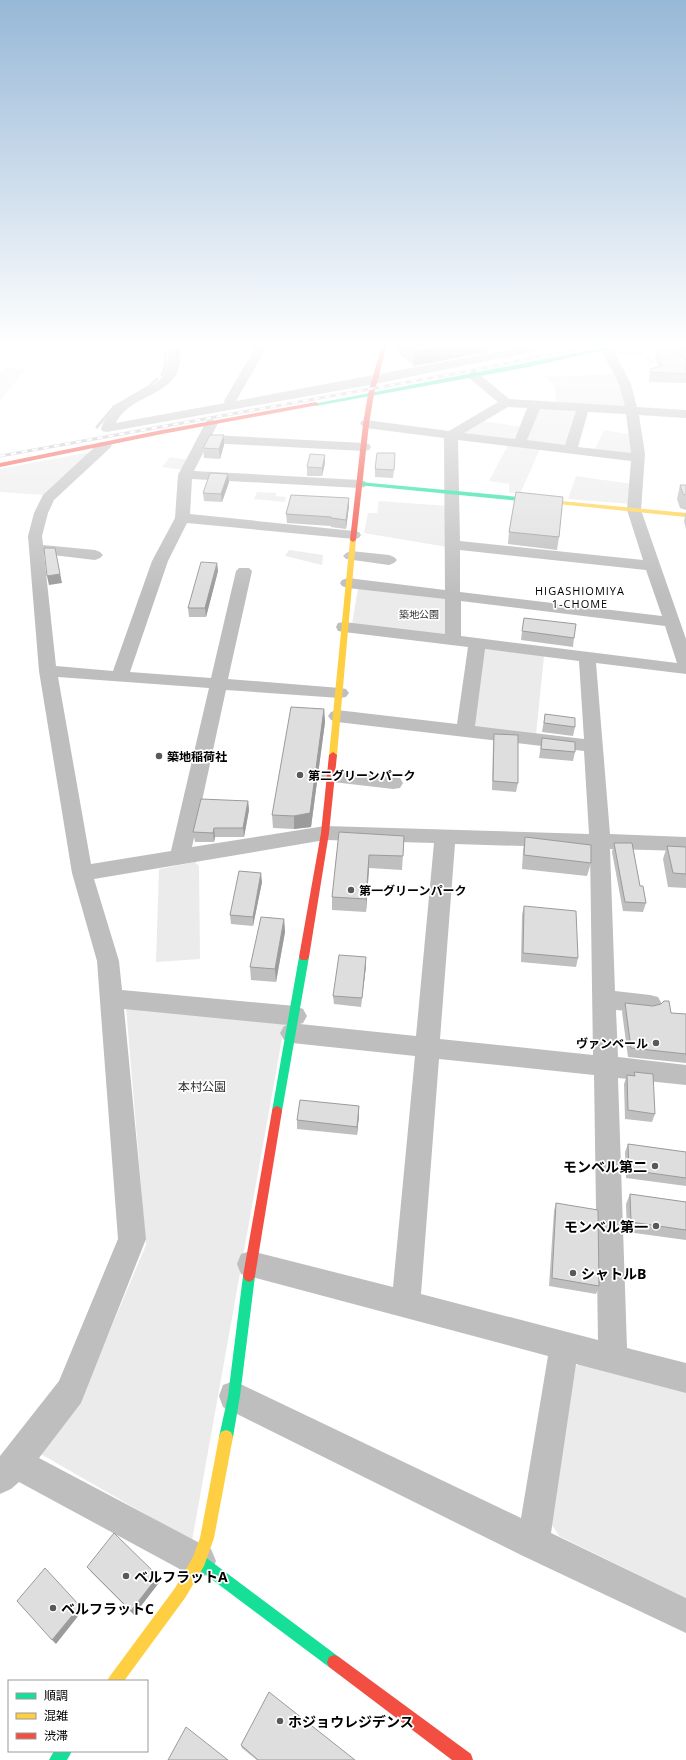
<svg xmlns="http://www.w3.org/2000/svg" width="686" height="1760" font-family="'Open Sans','Noto Sans JP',sans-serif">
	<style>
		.green { fill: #ebebeb }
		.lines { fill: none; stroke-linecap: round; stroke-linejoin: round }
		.stream { stroke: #bdbdbd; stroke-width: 3 }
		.street { fill: #bebebe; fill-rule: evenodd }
		.fast { fill: #16e098; fill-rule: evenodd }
		.slow { fill: #ffcf43; fill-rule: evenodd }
		.jam { fill: #f24e42; fill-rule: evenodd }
		.rail-casing { stroke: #bebebe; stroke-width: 3 }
		.rail { stroke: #fff; stroke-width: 2; stroke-dasharray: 5.5; stroke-linecap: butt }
		.wall { fill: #bfbfbf }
		.shaded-wall { fill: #9b9b9b }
		.building { fill: #dedede; stroke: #9b9b9b }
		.poi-dot { fill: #595959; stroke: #fff; stroke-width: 1.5 }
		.labels { text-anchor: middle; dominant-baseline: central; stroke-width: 3.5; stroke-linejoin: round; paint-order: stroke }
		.far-park-label { font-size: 10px; fill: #313131; stroke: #fff }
		.far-neighbourhood-label { font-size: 11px; letter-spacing: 1px; fill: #000; stroke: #fff }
		.poi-label { font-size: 12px; font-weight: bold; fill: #000; stroke: #fff; text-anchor: start }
		.park-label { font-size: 12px; fill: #313131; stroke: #fff }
		.near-poi-label { font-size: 14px; font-weight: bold; fill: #000; stroke: #fff; text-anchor: start }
	</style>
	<rect width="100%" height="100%" fill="#fff"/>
	<path class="green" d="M620,348H629L652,356L654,364L648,363L642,356L616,355L613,351Z
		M6,367L25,370L0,401V375Z
		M617,374L628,408L556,404L555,387L547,377Z
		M539,407L580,410L566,447L525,442Z
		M483,421L524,427L517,441L464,433Z
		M604,430L633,435L634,455L594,451Z
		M508,445L540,449L520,494L509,493V484L489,481Z
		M95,451L45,495L0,492V469Z
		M170,457L189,460L183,470L162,467Z
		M576,476L632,484L631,504L568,499Z
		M257,492L276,493V496L286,497L285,502L254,499Z
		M379,501L448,506L447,547L364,533L368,513H377Z
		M289,550L323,555L322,565L285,556Z
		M358,588L446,598L447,637L352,624Z
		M484,649L544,656L536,735L470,727Z
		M195,862L199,866L200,959L156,962L159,869Z
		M126,1007L285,1022L192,1541L39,1453L84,1392L146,1245Z
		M584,1361L686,1388V1598L559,1536L552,1525L574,1367Z"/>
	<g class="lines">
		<path class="stream" d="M162,375L166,364L165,353
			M97,427L114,407L150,386L157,379"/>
		<path class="street" d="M169,348H181C180,356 181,366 177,373C164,397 127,398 116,423L225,403L224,401L255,348H266L236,401L516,348H541L536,351L375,384L107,432L102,431L101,428C117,392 150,397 165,373C169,366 168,356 169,348Z
			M602,348L613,350L631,384L637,407L686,410V418L639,415L645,454L641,510L686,639V674L596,663L610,834L686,837V851L610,849L615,991L650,995L658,997L662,1004L658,1011L650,1013L616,1010L618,1057L686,1065V1085L618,1078L627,1348L686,1363V1393L576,1364L551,1533L686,1598V1633L521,1555L223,1407L219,1396L223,1385L234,1381L521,1518L548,1356L241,1274L237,1264L241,1254L251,1251L393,1287L415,1056L292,1043L284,1040L280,1033L284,1026L287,1025L124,1009L146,1239L81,1403L39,1458L211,1549L216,1561L211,1573L199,1578L187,1573L19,1482L11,1489L0,1494V1456L59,1381L118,1239L97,961L72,873L39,671L28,536L34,513L43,495L100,442H110L112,445L110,448L54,500L48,513L42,536L43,545L95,550L100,552L103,555L100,558L95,560L44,554L56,666L113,671L152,561L175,518L178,475L207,420L212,419L218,423L212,435L364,443L369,444L371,447L369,450L364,451L208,443L194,471L360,480L365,481L367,484L365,487L360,488L192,479L190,514L354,531L359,532L361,535L359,538L354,539L187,523L168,561L130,672L211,678L236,571L239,568H249L252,571L228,679L340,688L346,689L349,693L346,697L340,698L226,690L192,847L325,826L589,834L584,751L337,722L331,720L328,716L331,712L337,710L457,724L468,647L344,632L338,631L336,627L338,623L344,622L445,634V599L348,588L342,586L340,583L342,580L348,578L445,590L444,438L366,428L360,424L361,421L366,420L449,431L498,402L469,378L467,375L473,371L477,372L509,399L625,406L619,384L601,350ZM508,407L527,408L515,439L464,433ZM540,409L576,411L565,445L527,440ZM588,412L626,414L631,453L578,447ZM458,440L631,461L627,510L643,560L460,541ZM460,550L646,570L662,616L460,592ZM461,601L665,626L677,663L461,636ZM485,649L579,661L584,739L475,726ZM58,677L209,688L171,851L91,864ZM325,840L434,843L416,1036L300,1024L303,1023L307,1016L303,1009L295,1006L122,990L119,961L94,879ZM455,844L590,848L593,1055L440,1039ZM439,1059L594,1075L598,1340L421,1294Z
			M674,348H686V369L680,365Z
			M351,551L389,555L394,557L397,560L394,563L389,565L346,559L343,556L346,553Z
			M331,770L393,777L400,778L403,783L400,788L393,789L324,781L321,776L324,771Z"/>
		<path class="fast" d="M602,348H613L529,367L316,406L313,404Z
			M360,482L530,498L533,500L530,502L358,485L357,484Z
			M304,953L307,954L309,957L282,1111L281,1114L277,1116L273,1114L272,1111L299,957L301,954Z
			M249,1270L253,1272L255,1276L240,1396L233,1437L231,1442L226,1444L221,1442L219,1437L228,1396L243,1276L245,1272Z
			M199,1554L204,1556L339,1657L341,1662L339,1667L334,1669L329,1667L194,1566L192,1561L194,1556Z
			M54,1751H72L67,1760H49Z"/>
		<path class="slow" d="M530,498L686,513V517L528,501L527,500Z
			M353,538L356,540L337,755L333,758L329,755L350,540Z
			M226,1430L231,1432L233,1437L214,1538L204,1566L185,1598L124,1681H107L110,1676L175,1588L193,1557L200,1538L219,1437L221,1432Z"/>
		<path class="jam" d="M381,348H386L374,394L369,424L356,540L353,542L350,540L363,424L368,394Z
			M316,402L319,404L318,405L162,434L0,467V463L162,430Z
			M333,752L337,755L329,833L309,957L307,960H301L299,957L321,833L329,755Z
			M277,1106L281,1108L282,1111L255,1276L253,1280L249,1282L245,1280L243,1276L272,1111L273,1108Z
			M334,1655L339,1657L471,1754L473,1760H452L329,1667L327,1662L329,1657Z"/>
		<defs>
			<path id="rail" d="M0,456L469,371L581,348"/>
		</defs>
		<use href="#rail" class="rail-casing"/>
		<use href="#rail" class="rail"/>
	</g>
	<path class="wall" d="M393,348H487V352L414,366Z
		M657,348H678L681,357L686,360V383L649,382V378L650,369L658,367L655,357Z
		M224,445L220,459L204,458L203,448Z
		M325,455V463L322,476H307V467Z
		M395,462L393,478L375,477V469Z
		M228,474L229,482L222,502L204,501L203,493Z
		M680,485H686V510L680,508L677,499Z
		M349,498V506L346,529L331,527V526L287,523L286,514Z
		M686,511V529L684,521Z
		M509,532L559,537L557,550L508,544Z
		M217,563L218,571L206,617H189L188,608Z
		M522,631L574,638L573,647L521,640Z
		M324,709L325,722L311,827L294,829L273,828L272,815Z
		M545,714L575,727L573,736L542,732Z
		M494,734L518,783L516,792L492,790L493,743Z
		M542,738L575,752L573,761L539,758Z
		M248,801L249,810L244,837H215L214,842H195L193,832Z
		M339,832L404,836L402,870L369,868L366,912L332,910V897Z
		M525,837L591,863L587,876L522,869L523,851Z
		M614,843L640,886L646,903L643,912L623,911L612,852Z
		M667,846L686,847V888L668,887L663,859Z
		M262,882L253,926L231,924L230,915Z
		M524,906L578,958L576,967L521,962L522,915Z
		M284,919L285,932L276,982L251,980L250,967Z
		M366,966L361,1007L334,1004L333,996Z
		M625,1003L671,1013L686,1014V1063L628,1057L622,1012Z
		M634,1072L655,1114L652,1122L625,1119L624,1084L627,1075L633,1076Z
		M359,1106V1115L357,1135L297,1129V1120Z
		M628,1144L686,1152V1186L626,1178L625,1152Z
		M630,1194L686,1202V1240L627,1232L626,1204Z
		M556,1203L599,1286L596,1294L549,1286L554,1211Z
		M87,1567L158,1576L161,1580L134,1615L91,1572Z
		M241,1745L355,1760H257L242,1748Z"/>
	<path class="shaded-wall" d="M436,348H487V352L414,366V352Z
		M224,435V445L220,459L219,449Z
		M325,455V463L322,476V468Z
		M228,474L229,482L222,502L221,494Z
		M349,498V506L346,529V520Z
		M55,548L62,583L49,585L47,576Z
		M217,563L218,571L206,617L205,608Z
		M324,709L325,722L311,827L294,829V816Z
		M248,801L249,810L244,837L243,828Z
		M214,828L215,837L214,842L213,833Z
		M369,855V868L366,912V899Z
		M261,873L262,882L253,926V917Z
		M284,919L285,932L276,982L275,969Z
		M366,957V966L361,1007L362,998Z
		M359,1106V1115L357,1135V1127Z
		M158,1576L161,1580L134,1615L131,1611Z
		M80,1606L83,1610L56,1644L52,1640Z"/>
	<path class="building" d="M410,348H436L414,352Z
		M657,348H678L681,357L686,360V374L651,372L650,369L662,366Z
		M210,435H224L219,449L203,448Z
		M377,453H395L394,470L375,469Z
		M310,454L325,455L322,468L307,467Z
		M210,473L228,474L221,494L203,493Z
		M680,485H686V495L683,494Z
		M516,492L563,497L559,537L509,532Z
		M291,495L349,498L346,520L331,518V517L286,514Z
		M44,548H55L60,574L47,576Z
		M201,562L217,563L205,608H188Z
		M524,618L576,624L574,638L522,631Z
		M291,707L324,709L310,813L294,816L272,815Z
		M545,714L575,718V727L544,723Z
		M494,734L518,735V783L493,781Z
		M542,738L575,742V752L541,749Z
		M201,799L248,801L243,828H214L213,833L193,832Z
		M339,832L404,836L403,856L369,855L366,899L332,897Z
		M525,837L591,845V863L524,855Z
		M614,843H632L640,886H643L646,903L625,902Z
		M667,846L686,847V874L673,873Z
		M239,871L261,873L253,917L230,915Z
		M524,906L576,911L578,958L523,953Z
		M261,917L284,919L275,969L250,967Z
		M339,955L366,957L362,998L333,996Z
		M664,1001H669L671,1013L686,1014V1054L631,1048L625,1003L653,1006L661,1004Z
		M634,1072L653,1074L655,1114L628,1110L627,1075L635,1076Z
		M300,1100L359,1106L357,1127L297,1120Z
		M628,1144L686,1152V1178L629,1170Z
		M630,1194L686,1202V1230L631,1222Z
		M556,1203L598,1210L599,1286L552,1278Z
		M114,1533L158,1576L131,1611L87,1567Z
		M45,1568L80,1606L52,1640L17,1601Z
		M269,1692L355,1760H258L241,1745Z
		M186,1727L228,1760H168Z"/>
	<linearGradient id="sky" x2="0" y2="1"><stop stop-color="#97b8d7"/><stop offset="0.58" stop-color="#fff"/><stop offset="1" stop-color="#fff" stop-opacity="0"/></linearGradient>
	<rect width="686" height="595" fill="url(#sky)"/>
	<g class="poi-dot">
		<circle cx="159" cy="756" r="4"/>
		<circle cx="300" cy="775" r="4"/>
		<circle cx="351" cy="890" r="4"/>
		<circle cx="656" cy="1043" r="4"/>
		<circle cx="655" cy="1166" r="4"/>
		<circle cx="656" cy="1226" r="4"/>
		<circle cx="573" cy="1273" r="4"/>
		<circle cx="126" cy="1576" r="4"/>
		<circle cx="53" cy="1608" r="4"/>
		<circle cx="280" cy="1721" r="4"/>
	</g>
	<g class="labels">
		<g class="far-park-label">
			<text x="419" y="614">築地公園</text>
		</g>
		<g class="far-neighbourhood-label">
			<text x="580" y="590">HIGASHIOMIYA<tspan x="580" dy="13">1-CHOME</tspan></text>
		</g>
		<g class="poi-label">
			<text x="167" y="756">築地稲荷社</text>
			<text x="308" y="775">第二グリーンパーク</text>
			<text x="359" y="890">第一グリーンパーク</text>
			<text x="648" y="1043" text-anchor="end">ヴァンベール</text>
		</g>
		<g class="park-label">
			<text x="202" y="1086">本村公園</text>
		</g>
		<g class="near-poi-label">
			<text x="647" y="1166" text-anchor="end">モンベル第二</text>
			<text x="648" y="1226" text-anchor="end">モンベル第一</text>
			<text x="581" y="1273">シャトルB</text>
			<text x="134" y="1576">ベルフラットA</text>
			<text x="61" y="1608">ベルフラットC</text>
			<text x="288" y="1721">ホジョウレジデンス</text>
		</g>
	</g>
	<rect x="8" y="1680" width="140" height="72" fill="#ffffff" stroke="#999999"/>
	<rect x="16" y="1693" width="20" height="6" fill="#16e098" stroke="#999999"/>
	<text x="44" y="1700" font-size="12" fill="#000000">順調</text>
	<rect x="16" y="1713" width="20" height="6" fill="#ffcf43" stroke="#999999"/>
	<text x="44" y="1720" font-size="12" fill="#000000">混雑</text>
	<rect x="16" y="1733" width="20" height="6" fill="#f24e42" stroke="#999999"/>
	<text x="44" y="1740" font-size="12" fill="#000000">渋滞</text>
</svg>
